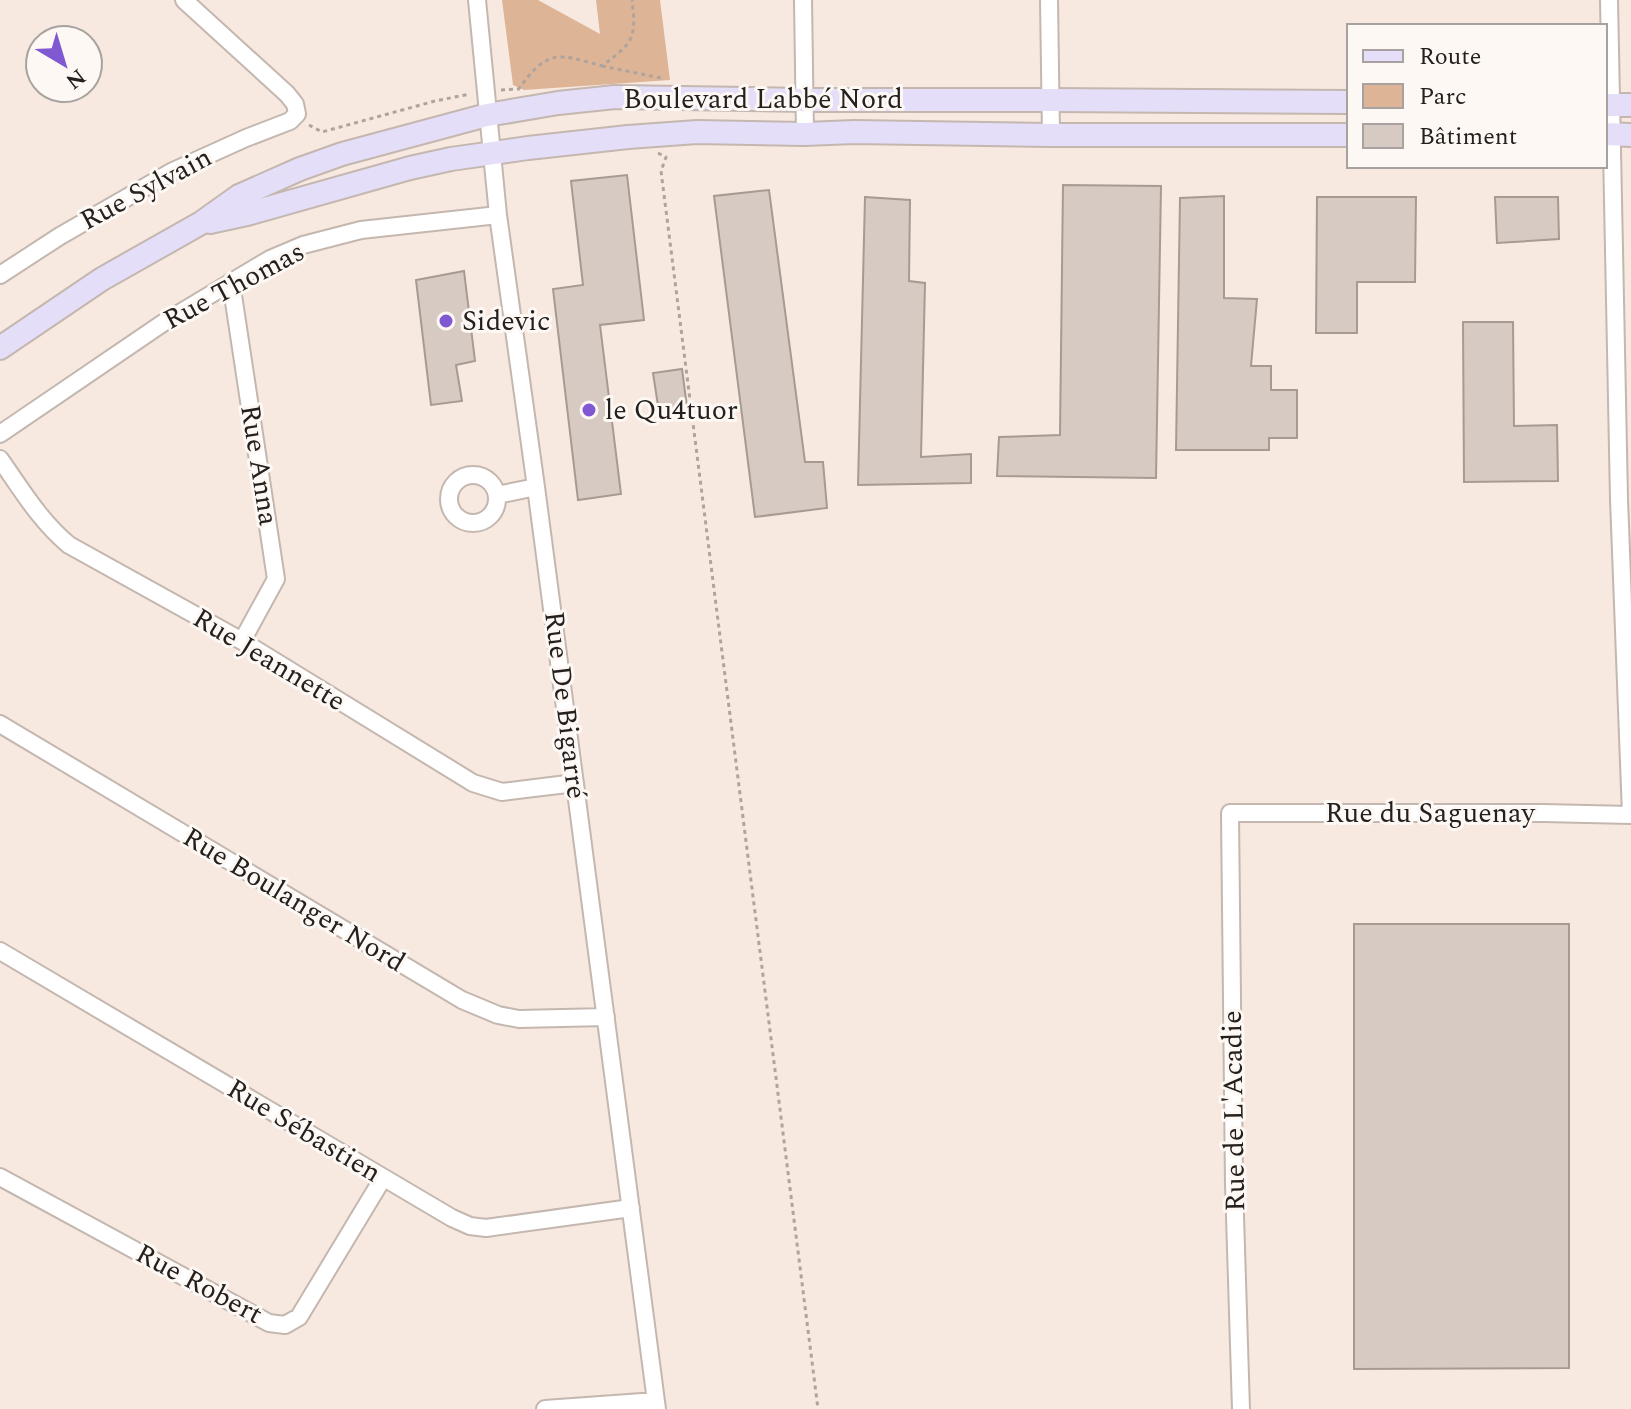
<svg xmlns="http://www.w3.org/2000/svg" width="1631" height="1409" font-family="Spectral,serif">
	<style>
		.green { fill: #deb497 }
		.building { fill: #d7cac2; stroke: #a69a92; stroke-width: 2 }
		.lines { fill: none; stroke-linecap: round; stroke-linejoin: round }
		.street-casing { stroke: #c4b7af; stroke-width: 20 }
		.secondary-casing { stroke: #c4b7af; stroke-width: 26 }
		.path { stroke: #aea49d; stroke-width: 3; stroke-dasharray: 4 4; stroke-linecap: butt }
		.street { stroke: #fff; stroke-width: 16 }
		.secondary { stroke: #e5def8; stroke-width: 22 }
		.poi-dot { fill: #7f58d2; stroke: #fef8f5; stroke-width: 3 }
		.labels { text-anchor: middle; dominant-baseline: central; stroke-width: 6; stroke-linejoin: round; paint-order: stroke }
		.street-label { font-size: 28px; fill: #24201d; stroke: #fef8f5 }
		.poi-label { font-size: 28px; fill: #24201d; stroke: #fef8f5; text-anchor: start }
	</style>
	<rect width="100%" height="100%" fill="#f7e9e0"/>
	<path class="green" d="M502,0H538L600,34L596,0H660L670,80L524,90L513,85Z"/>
	<path class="building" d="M627,175L644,320L600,325L621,494L578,500L553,289L583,285L571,181Z
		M1063,185L1161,186L1156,478L997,476L999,437L1060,435Z
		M769,190L805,462H823L827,508L755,517L714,196Z
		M1224,196V298L1257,299L1251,366H1271V390H1297V438H1269V450H1176L1180,198Z
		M865,197L910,200L909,281L925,283L921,457L971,454V483L858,485Z
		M1317,197H1416L1415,282H1357V333H1316Z
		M1495,197H1558L1559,239L1497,243Z
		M464,271L475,361L456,365L462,401L431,405L416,280Z
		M1463,322H1513L1514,426L1557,425L1558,481L1464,482Z
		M682,369L687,407L659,412L653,373Z
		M1354,924H1569V1368L1354,1369Z"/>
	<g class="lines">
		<defs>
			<path id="street" d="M477,0L498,215L536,487L657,1409
				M803,0L805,134
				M1049,0L1051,135
				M1609,0L1619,499L1631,815
				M0,275L60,236L173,171L246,138L290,121L297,114L295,104L287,94L184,0
				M231,282L276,579L242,641
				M0,434L163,323L270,259L303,245L361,230L498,215
				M0,459C21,489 40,521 69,545L242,641L473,783L502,792L575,783
				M449 499a24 24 0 1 1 48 0a24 24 0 1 1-48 0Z
				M497,495L536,487
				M0,724L462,1000L498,1015L519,1019L606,1017
				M0,951L452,1218L470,1226L486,1228L631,1208
				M0,1177L269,1323L285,1325L299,1317L383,1178
				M545,1409L656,1401
				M1241,1409L1234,1184L1230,813H1543L1631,815"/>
			<path id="secondary" d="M1605,105H1631
				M1605,134L1631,135
				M210,222L247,214L410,168L451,159L528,148L628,137L697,132L805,134L854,132L1051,135H1349
				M0,348L102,279L201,223L239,196L300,169L342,154L487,115L558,103L615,97L805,100H1050L1349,102"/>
		</defs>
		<use href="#street" class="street-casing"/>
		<use href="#secondary" class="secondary-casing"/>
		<path class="path" d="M602,66L661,78
			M501,90L518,89
			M518,90C547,49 557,53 602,66C632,43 637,40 632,0
			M309,125L322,132L435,101L470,94
			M658,153L666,157L661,171L818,1409"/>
		<use href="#street" class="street"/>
		<use href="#secondary" class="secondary"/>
	</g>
	<g class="poi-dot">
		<circle cx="446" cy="321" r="8"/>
		<circle cx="589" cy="410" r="8"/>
	</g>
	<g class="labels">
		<g class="street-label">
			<text x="763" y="99">Boulevard Labbé Nord</text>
			<text transform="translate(146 189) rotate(-28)">Rue Sylvain</text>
			<text transform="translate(234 286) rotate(-28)">Rue Thomas</text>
			<text transform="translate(259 465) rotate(81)">Rue Anna</text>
			<text transform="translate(269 660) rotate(31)">Rue Jeannette</text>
			<text transform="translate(565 705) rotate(83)">Rue De Bigarré</text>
			<text x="1430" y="813">Rue du Saguenay</text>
			<text transform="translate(294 900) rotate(31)">Rue Boulanger Nord</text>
			<text transform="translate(1234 1111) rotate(-91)">Rue de L'Acadie</text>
			<text transform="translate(304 1131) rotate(31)">Rue Sébastien</text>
			<text transform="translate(199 1284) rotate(28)">Rue Robert</text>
		</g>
		<g class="poi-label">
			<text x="462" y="321">Sidevic</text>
			<text x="605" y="410">le Qu4tuor</text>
		</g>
	</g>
	<rect x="1347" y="24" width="260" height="144" fill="#fef8f5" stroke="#a7a29f" stroke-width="2"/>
	<rect x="1363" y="50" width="40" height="12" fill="#e5def8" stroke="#a7a29f" stroke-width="2"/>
	<text x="1419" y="64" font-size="24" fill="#24201d">Route</text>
	<rect x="1363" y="84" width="40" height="24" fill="#deb497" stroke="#a7a29f" stroke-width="2"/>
	<text x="1419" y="104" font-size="24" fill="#24201d">Parc</text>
	<rect x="1363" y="124" width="40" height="24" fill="#d7cac2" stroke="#a7a29f" stroke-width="2"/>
	<text x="1419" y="144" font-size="24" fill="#24201d">Bâtiment</text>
	<g transform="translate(64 64) rotate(142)"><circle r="38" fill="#fef8f5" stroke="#a7a29f" stroke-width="2"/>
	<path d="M0-6L14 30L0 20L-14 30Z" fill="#7f58d2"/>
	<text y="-12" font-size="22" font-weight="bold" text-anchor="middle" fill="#24201d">N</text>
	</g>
</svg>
